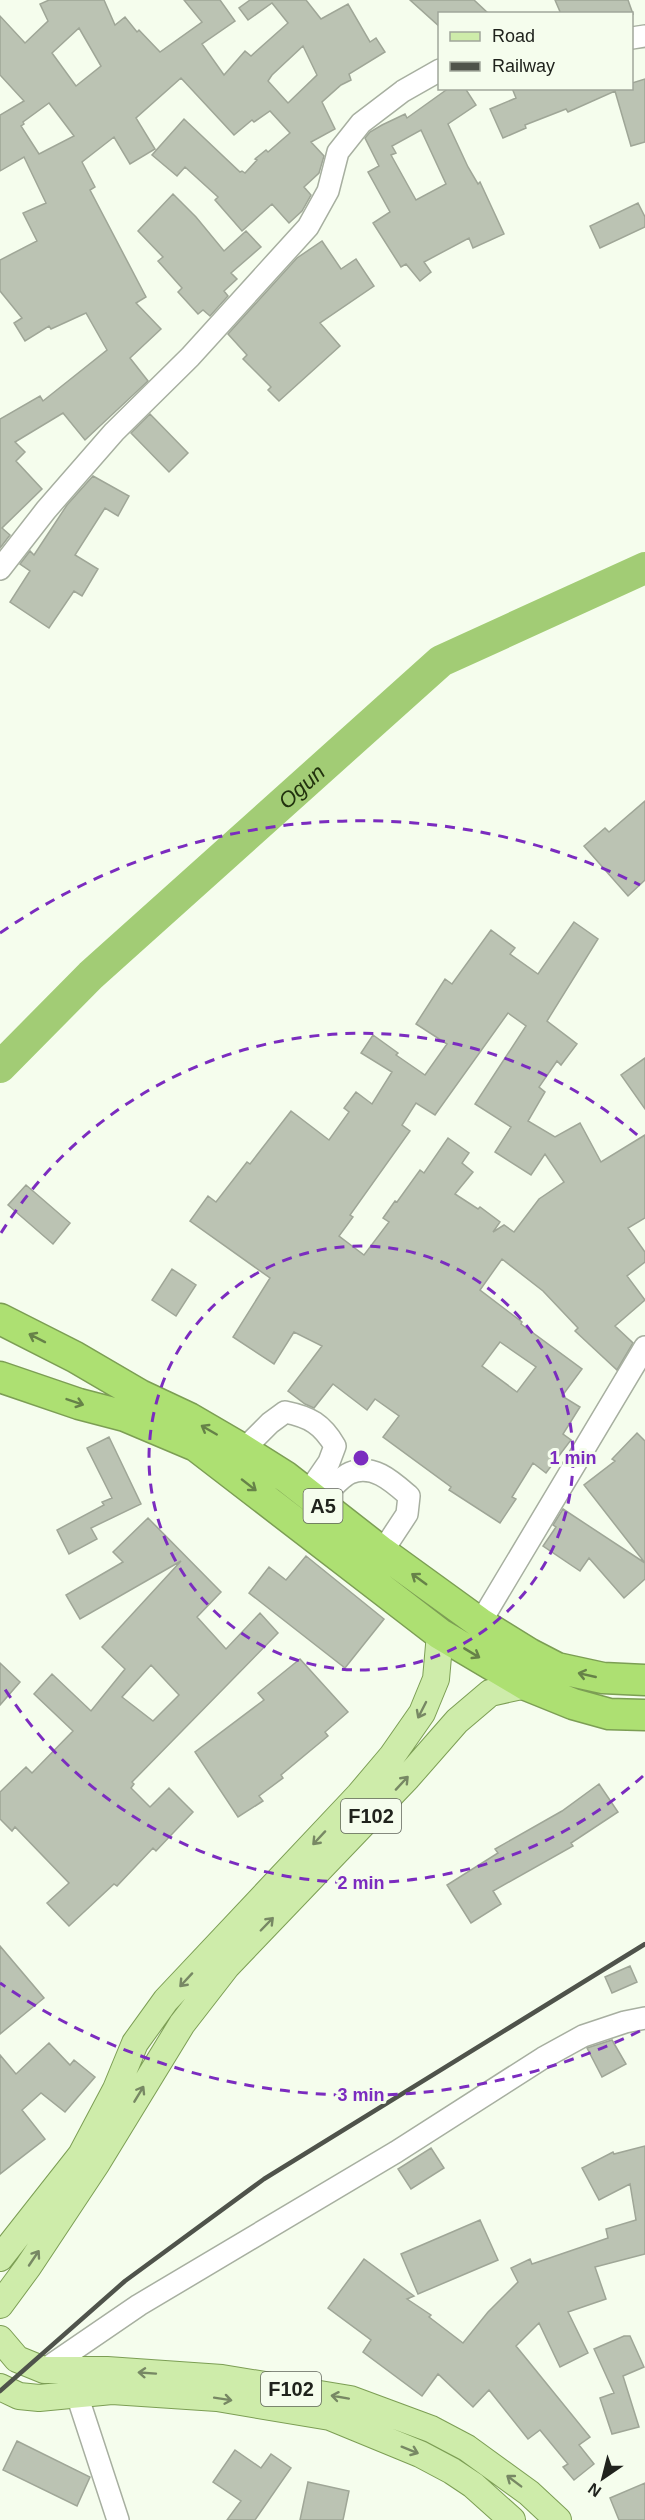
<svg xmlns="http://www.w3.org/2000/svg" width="645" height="2520" font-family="Helvetica,sans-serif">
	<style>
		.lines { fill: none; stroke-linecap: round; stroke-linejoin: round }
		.river { stroke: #a2cc75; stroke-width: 32 }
		.building { fill: #bbc3b3; stroke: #9fa697; stroke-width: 1.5; fill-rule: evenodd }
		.minor-casing { stroke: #a7afa0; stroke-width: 24 }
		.major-casing { stroke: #7c9e54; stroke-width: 28 }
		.highway-casing { stroke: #7c9e54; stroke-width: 33 }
		.minor { stroke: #fff; stroke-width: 21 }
		.major { stroke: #ceecaa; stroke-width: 26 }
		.highway { stroke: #ade072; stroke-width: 30 }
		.rail { stroke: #4f534b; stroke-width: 4.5 }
		.oneway { stroke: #668248 }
		.oneway2 { stroke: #778864 }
		.ring { fill: none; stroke: #7b2cbf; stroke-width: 3; stroke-dasharray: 10 8 }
		.labels { text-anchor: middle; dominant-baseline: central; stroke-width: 6; stroke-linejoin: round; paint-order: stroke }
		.shield { fill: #f5fded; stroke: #60645b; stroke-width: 1.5 }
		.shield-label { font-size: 20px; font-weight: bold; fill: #20231d }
		.water-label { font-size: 22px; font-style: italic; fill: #22320e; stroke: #f5fded }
		.centre { fill: #7b2cbf; stroke: #f5fded; stroke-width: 3 }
		.ring-label { font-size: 18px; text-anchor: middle; font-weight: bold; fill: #7b2cbf; stroke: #f5fded; stroke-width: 6; stroke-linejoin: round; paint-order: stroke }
	</style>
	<rect width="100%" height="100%" fill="#f5fded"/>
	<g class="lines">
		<path class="river" id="s1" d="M0,1067L91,975L441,661L645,568"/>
	</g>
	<path class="building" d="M49,0H104L115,25L125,17L137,32L139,30L160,52L202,22L184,0H220L235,21L202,44L224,75L245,51L251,56L288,23L272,3L248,20L239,8L250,0H306L321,19L348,4L370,42L376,38L385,52L349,74L351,80L341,85L322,102L335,129L311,142L324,156L319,173L304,187L311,195L302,211L289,223L272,204L242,231L215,200L218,197L185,167L177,176L152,155L184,119L240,172L242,171L245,173L257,160L255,159L266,150L268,152L290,133L270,111L254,122L252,120L234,135L181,78L136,118L155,149L130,164L114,137L82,162L95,187L90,190L146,297L136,303L161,329L130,358L148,381L85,440L63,413L15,442L25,452L16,461L42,489L2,528L10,535L0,548V419L40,396L43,401L107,350L86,313L51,329L49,326L25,341L14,323L22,318L0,291V260L37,241L23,213L46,203L24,157L0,171V115L24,101L0,75V16L25,43L48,21L40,4ZM79,28L101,66L76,86L52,53ZM303,46L317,75L288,103L268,81L272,75ZM49,103L74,136L39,154L21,126L24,124L23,122Z
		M410,0H474L489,14H440V27Z
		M555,0H628L633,14H561Z
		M645,79V142L631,146L615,91L568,112L566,109L525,125L526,128L503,138L490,109L516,98L512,88H632V83Z
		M449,88H465L476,105L448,124L468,167L478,184L480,182L504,234L473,248L469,238L424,262L431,272L420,281L406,264L401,267L373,223L390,212L368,172L379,166L365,138L370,132L382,125L405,114L407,118ZM421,130L446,184L416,200L391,155L396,153L392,146Z
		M173,194L196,217L224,251L246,231L261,247L231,273L237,279L224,291L228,296L210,316L203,310L198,314L178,292L182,288L158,261L163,257L138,231Z
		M638,203L645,217V227L600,248L590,226Z
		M322,241L341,269L356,259L374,286L320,323L340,346L279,401L268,390L271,387L243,359L247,355L228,334L297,258Z
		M150,414L188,453L169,472L131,433Z
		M93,476L129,496L118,516L105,508L75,555L98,569L82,596L74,591L49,628L10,602L30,571L20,564L30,551L34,555L67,505Z
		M645,801V880L628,896L584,846L605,828L609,832Z
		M574,922L598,939L547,1021L577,1044L561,1065L557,1061L539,1087L545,1092L528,1121L555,1137L580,1123L601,1162L645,1135V1218L628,1228L645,1252V1262L627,1276L645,1300L615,1326L633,1343L617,1370L575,1331L578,1328L543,1291L502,1259L480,1290L522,1322L521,1324L582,1369L562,1396L580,1407L563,1434L571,1440L546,1473L533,1463L512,1497L516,1499L500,1523L449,1490L451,1487L383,1437L399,1416L375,1399L367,1410L333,1384L314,1408L305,1404L288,1391L322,1346L294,1332L274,1364L233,1337L270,1278L190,1221L208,1196L216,1202L247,1162L250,1164L291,1111L329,1140L349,1112L344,1108L356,1092L372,1104L392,1072L361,1053L373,1035L398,1053L396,1055L425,1075L447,1044L416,1024L445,979L452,984L491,930L515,948L510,954L538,974ZM508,1013L526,1026L475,1104L511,1127L495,1152L531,1175L545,1154L564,1182L539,1199L514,1232L504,1225L493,1232L500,1222L480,1207L478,1209L455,1194L473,1172L462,1163L469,1153L448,1138L424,1173L420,1170L397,1202L395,1201L383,1218L389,1222L364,1255L339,1236L353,1217L350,1215L410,1131L402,1125L416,1103L435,1115ZM500,1342L536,1367L517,1392L482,1366Z
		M645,1058V1109L621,1075Z
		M26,1185L70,1223L53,1244L8,1205Z
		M172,1269L196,1285L176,1316L152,1300Z
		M637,1433L645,1441V1563L584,1485L615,1461L612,1459Z
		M109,1437L141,1504L91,1528L97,1539L69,1554L57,1530L104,1505L102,1502L112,1498L87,1448Z
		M563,1509L645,1563V1579L624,1598L589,1558L580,1571L543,1546L556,1527L553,1525Z
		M148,1518L221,1592L197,1617L226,1649L260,1613L278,1633L132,1782L134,1784L131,1788L150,1807L169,1788L193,1812L156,1851L153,1848L117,1886L114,1884L69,1926L47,1903L69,1883L15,1827L12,1831L0,1819V1792L26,1767L32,1773L73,1731L34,1694L52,1674L91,1711L125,1669L102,1647L181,1561L80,1619L66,1595L123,1562L113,1552ZM151,1665L179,1695L153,1721L122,1697Z
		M306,1556L384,1619L345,1668L249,1593L269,1567L286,1580Z
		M300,1659L348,1712L325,1732L328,1736L281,1775L283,1778L259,1796L263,1801L238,1817L195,1752L264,1700L258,1693Z
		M0,1663L20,1682L0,1705Z
		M599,1784L618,1812L571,1843L573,1846L493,1891L501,1904L471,1923L447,1885L498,1853L495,1849L562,1811Z
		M0,1946L44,1998L0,2034Z
		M630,1966L637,1982L612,1993L605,1977Z
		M612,2040L626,2064L602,2077L587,2048Z
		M49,2043L70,2065L74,2060L95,2077L65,2112L41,2093L22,2110L45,2139L0,2174V2055L16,2074Z
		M645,2146V2254L595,2267L606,2299L568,2312L588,2353L560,2367L539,2323L516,2346L590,2437L579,2445L594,2464L574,2480L563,2467L568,2464L540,2430L528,2439L489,2390L473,2407L438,2374L422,2396L363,2352L371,2340L328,2308L364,2259L414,2296L407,2299L431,2315L429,2317L463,2343L488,2312L518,2282L511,2268L530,2259L532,2264L608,2238L606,2229L636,2220L630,2184L599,2200L582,2168L613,2152L614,2154Z
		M431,2148L444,2168L411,2189L398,2169Z
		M480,2220L498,2260L418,2294L401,2254Z
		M624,2336H630L644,2367L623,2376L639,2427L612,2434L600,2398L614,2393L594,2349Z
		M17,2441L90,2477L77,2506L3,2470Z
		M235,2450L261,2468L271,2454L291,2468L255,2520H227L241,2501L213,2482Z
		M308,2482L349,2491L343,2520H300Z
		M645,2483V2520H619L610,2498Z"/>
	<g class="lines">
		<defs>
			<path id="minor" d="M632,38L645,36
				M0,569L46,510L114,432L190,357L308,227L328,191L338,152L361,123L403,91L440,70
				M243,1450L270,1423L285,1412C310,1417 322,1424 335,1446L329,1462L307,1494
				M318,1503C327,1494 339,1478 350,1473C373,1463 393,1482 409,1496L407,1514L382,1552
				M480,1623L645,1347
				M44,2370L139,2305L396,2152L543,2058L583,2036L625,2022L645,2018
				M77,2395L118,2520"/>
			<path id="major" d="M0,2258L81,2155L116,2089L135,2043L166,2000L359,1795L392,1756L422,1713L436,1679L440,1634
				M0,2305L28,2267L97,2163L182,2024L227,1966L407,1778L457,1721L490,1693L526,1685
				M0,2339L17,2359L44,2370H107L222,2378L350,2399L431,2429L467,2448L529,2493L558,2520
				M0,2387L19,2396L39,2398L112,2391L217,2398L330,2417L420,2454L452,2471L473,2485L512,2520"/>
			<path id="highway" d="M0,1319L75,1357L140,1395L189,1418L237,1446L286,1477L382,1552L480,1623L530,1654L557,1668L603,1678L645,1680
				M0,1377L79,1404L125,1416L196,1446L440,1634L526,1685L573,1704L609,1714L645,1715"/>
		</defs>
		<use href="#minor" class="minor-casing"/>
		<use href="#major" class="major-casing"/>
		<use href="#highway" class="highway-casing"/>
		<use href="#minor" class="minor"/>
		<use href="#major" class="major"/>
		<use href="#highway" class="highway"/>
		<path class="rail" d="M0,2391L125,2281L264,2179L645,1944"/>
	</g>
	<defs><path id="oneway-shaft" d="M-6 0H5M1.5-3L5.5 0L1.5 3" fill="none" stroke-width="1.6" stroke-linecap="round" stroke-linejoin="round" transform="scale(1.5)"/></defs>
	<g class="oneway">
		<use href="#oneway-shaft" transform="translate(37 1338) rotate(-153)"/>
		<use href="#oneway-shaft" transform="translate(75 1402) rotate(19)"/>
		<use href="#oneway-shaft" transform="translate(209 1430) rotate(-150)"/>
		<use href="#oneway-shaft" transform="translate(249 1485) rotate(38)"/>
		<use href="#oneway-shaft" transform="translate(419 1579) rotate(-144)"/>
		<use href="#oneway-shaft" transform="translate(472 1653) rotate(31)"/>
		<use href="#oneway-shaft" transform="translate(587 1675) rotate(-167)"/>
	</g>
	<g class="oneway2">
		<use href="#oneway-shaft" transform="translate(422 1710) rotate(117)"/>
		<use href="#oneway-shaft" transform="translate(402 1783) rotate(-47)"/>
		<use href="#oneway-shaft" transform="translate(319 1838) rotate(133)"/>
		<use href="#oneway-shaft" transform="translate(267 1924) rotate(-46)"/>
		<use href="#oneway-shaft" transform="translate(186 1980) rotate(133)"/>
		<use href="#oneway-shaft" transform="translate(139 2094) rotate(-59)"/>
		<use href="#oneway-shaft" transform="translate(34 2258) rotate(-56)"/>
		<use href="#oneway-shaft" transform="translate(147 2373) rotate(-176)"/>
		<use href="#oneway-shaft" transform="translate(340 2397) rotate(-170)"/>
		<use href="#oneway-shaft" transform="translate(223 2399) rotate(9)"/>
		<use href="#oneway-shaft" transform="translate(410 2450) rotate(22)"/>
		<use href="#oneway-shaft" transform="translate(514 2481) rotate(-143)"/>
	</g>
	<g class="ring">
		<circle cx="361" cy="1458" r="212"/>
		<path d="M643 1776A425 425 0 0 1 1 1683M1 1233A425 425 0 0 1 643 1140"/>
		<path d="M640 2031A637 637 0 0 1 0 1983M0 933A637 637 0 0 1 640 885"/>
	</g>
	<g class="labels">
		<g class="shield">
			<rect x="303.5" y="1489" width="39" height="34" rx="4.5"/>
			<rect x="341" y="1799" width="60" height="34" rx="4.5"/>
			<rect x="261" y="2372" width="60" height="34" rx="4.5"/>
		</g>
		<g class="shield-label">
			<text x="323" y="1506">A5</text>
			<text x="371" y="1816">F102</text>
			<text x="291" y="2389">F102</text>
		</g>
		<g class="water-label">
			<text stroke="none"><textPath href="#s1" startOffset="412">Ogun</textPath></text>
		</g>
	</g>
	<circle cx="361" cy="1458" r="9" class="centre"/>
	<g class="ring-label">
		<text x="573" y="1464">1 min</text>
		<text x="361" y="1889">2 min</text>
		<text x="361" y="2101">3 min</text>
	</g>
	<rect x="438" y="12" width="195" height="78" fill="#f5fded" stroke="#a0a69a" stroke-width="1.5"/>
	<rect x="450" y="32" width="30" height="9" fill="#ceecaa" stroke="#a0a69a" stroke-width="1.5"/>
	<text x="492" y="42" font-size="18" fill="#20231d">Road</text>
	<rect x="450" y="62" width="30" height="9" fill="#4f534b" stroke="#a0a69a" stroke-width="1.5"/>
	<text x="492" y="72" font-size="18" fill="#20231d">Railway</text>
	<g transform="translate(603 2478) rotate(215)" stroke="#f5fded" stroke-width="4.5" paint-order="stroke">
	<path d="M0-4.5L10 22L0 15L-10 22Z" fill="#20231d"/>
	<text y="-9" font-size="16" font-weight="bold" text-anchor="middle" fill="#20231d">N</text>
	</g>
</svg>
